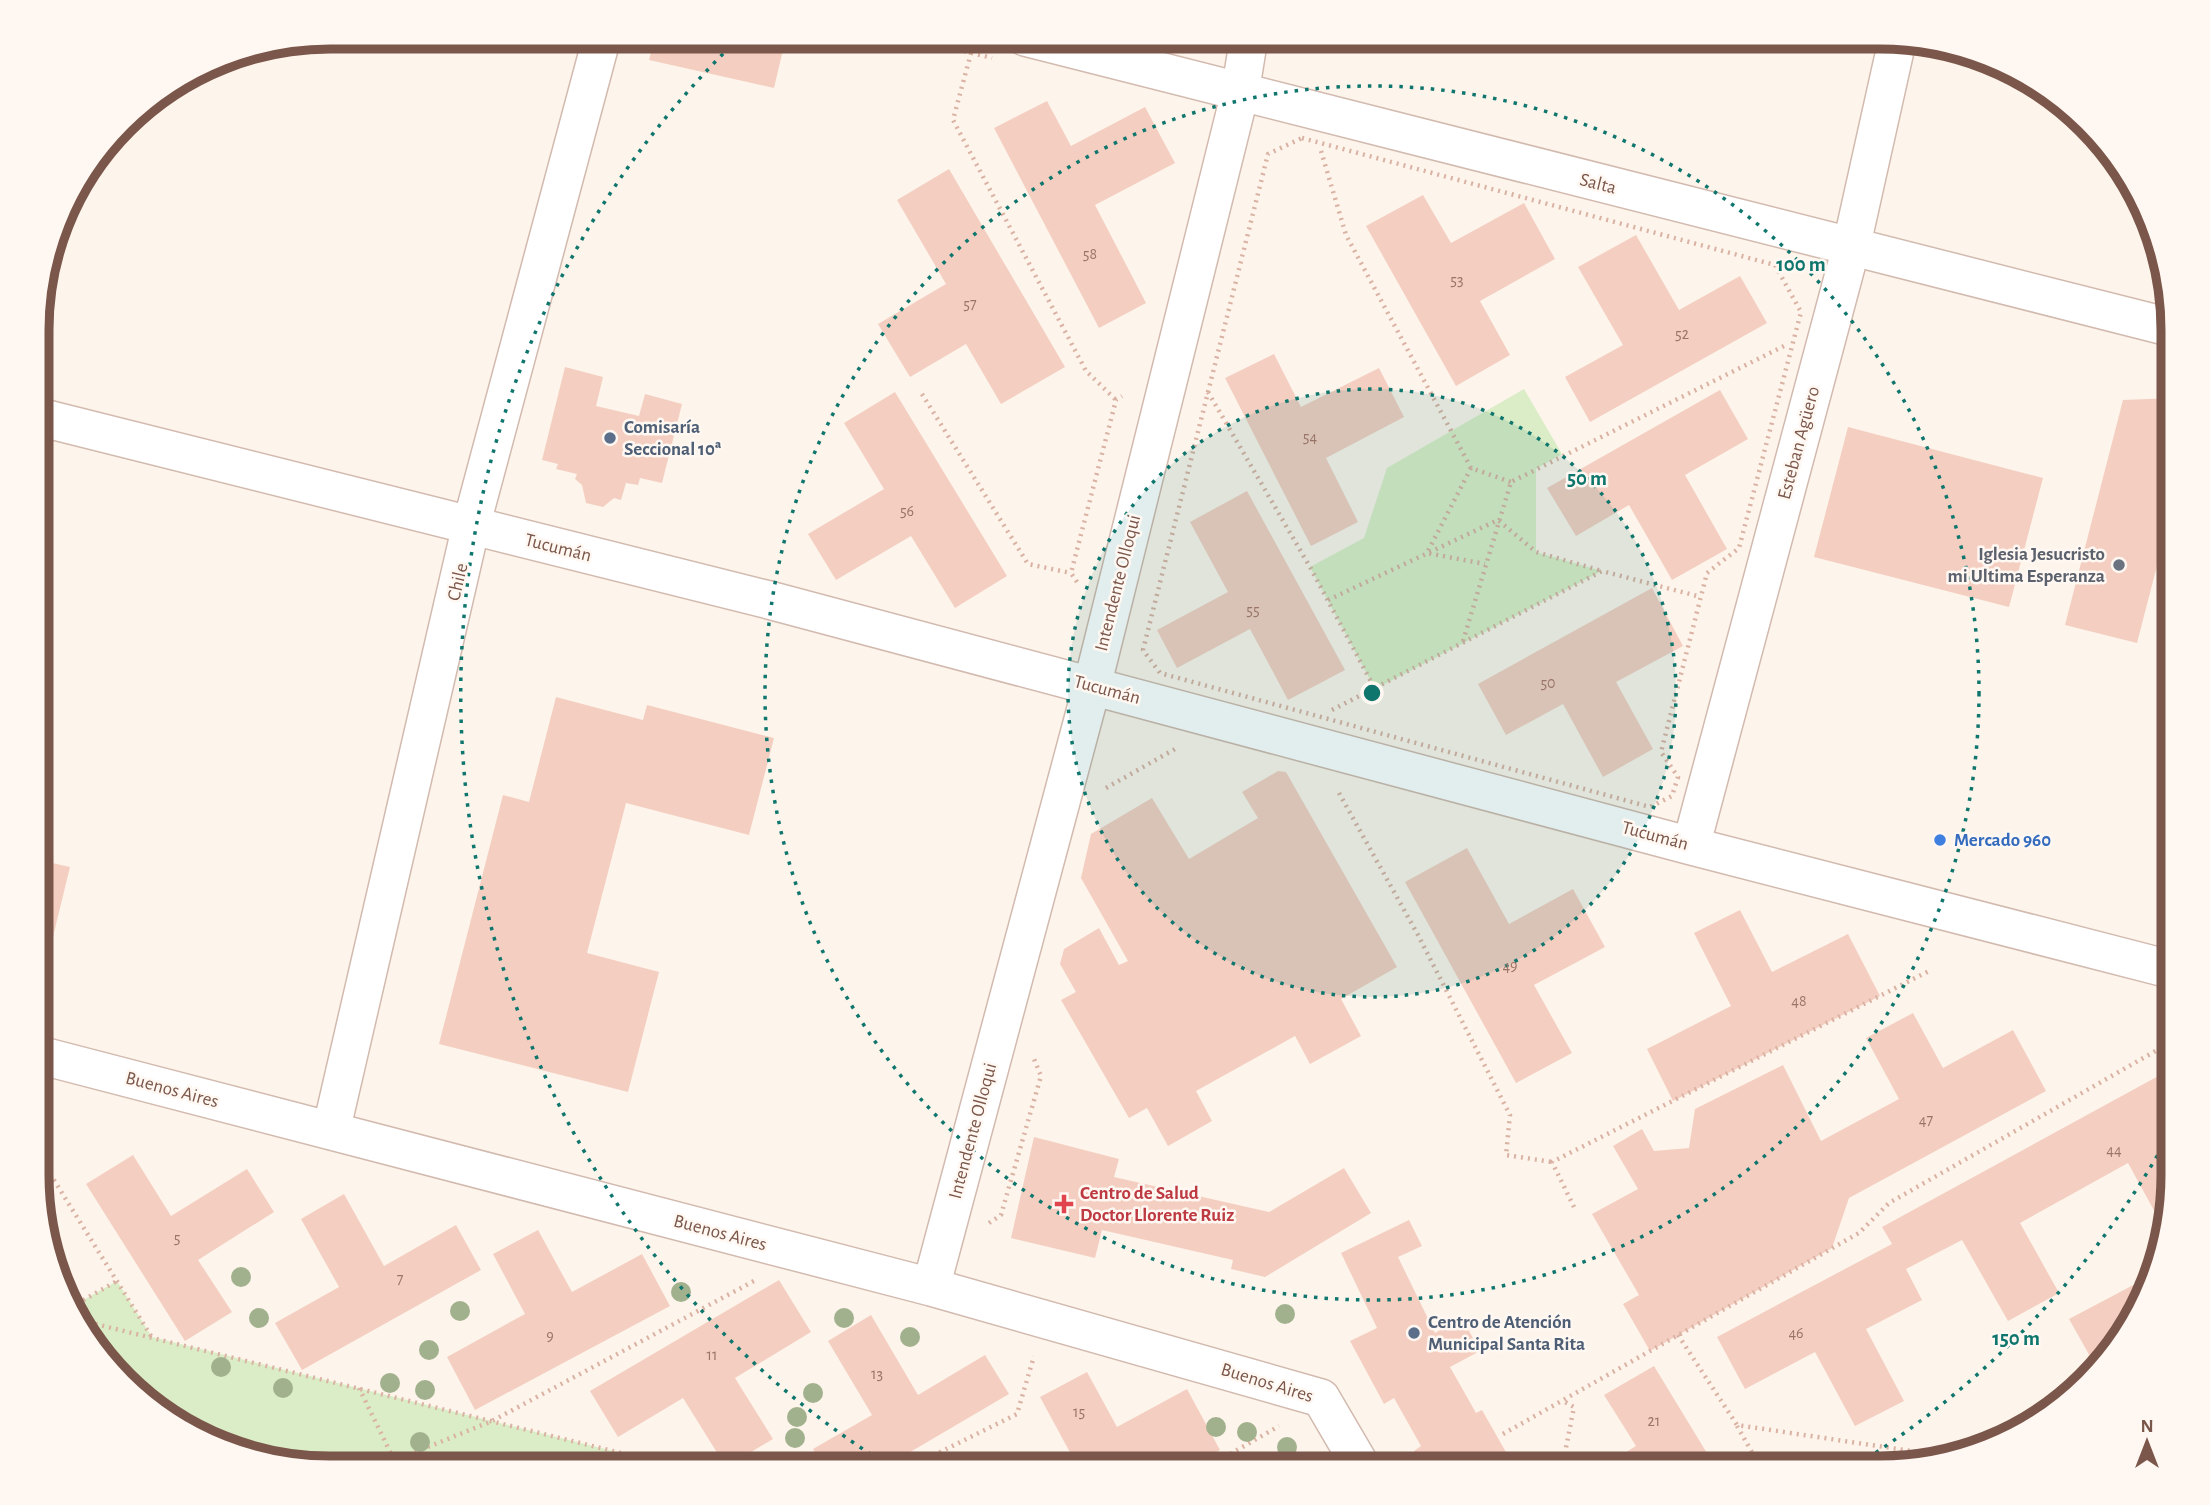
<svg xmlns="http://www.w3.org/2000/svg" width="2210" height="1505" font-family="'Alegreya Sans',sans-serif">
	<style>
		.green { fill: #dbedc7 }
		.building { fill: #f4cfc1 }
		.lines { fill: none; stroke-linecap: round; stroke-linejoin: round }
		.street-casing { stroke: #d2baaf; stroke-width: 40 }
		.path { stroke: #dab2a3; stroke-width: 4.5; stroke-dasharray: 2 5; stroke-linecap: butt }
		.street { stroke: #fff; stroke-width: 37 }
		.tree { fill: #a2b18d }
		.ring { fill: none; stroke: #0f766e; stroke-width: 3.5; stroke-dasharray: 3.5 7 }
		.service-dot { fill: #5c6f8a; stroke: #fff8f2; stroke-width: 2.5 }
		.worship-dot { fill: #6b7280; stroke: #fff8f2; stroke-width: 2.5 }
		.shop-dot { fill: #3f7fe0; stroke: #fff8f2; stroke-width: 2.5 }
		.health-dot { fill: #e0444e; stroke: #fff8f2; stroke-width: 2.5 }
		.labels { text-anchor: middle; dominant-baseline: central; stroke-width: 5; stroke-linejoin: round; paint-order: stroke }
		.number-label { font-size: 16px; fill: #997568 }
		.street-label { font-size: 19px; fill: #7b574b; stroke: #fff8f2 }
		.service-label { font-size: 19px; font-weight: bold; fill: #4e5e75; stroke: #fff8f2; text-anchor: start }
		.worship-label { font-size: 19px; font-weight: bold; fill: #5b616d; stroke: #fff8f2; text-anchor: end }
		.shop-label { font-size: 19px; font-weight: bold; fill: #366cbe; stroke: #fff8f2; text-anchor: start }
		.health-label { font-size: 19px; font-weight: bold; fill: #be3a42; stroke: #fff8f2; text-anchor: start }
		.rim { fill: none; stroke: #7b574b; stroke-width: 9 }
		.centre { fill: #0f766e; stroke: #fff8f2; stroke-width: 3.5 }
		.ring-label { font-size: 21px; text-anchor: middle; font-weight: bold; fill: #0f766e; stroke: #fff8f2; stroke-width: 5; stroke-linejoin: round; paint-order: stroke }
	</style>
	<rect width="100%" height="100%" fill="#fdf4eb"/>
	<path class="green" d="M1524,389L1562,454L1536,469V552L1602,571L1375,689L1310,567L1364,538L1387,468Z
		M117,1281L152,1337L682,1468H312L236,1453L152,1408L76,1322L71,1307Z"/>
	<path class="building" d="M655,37H786L774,88L649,60Z
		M1047,101L1071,146L1145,107L1175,163L1095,205L1146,303L1099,328L994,128Z
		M949,169L1065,367L1001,404L966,344L910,377L878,324L946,284L897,200Z
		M1423,195L1451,243L1524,203L1555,259L1480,301L1510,355L1456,386L1366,226Z
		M1636,235L1679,310L1740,276L1767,323L1590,422L1565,377L1623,345L1578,267Z
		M1274,354L1301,407L1379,368L1404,417L1326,458L1358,522L1311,546L1225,378Z
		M565,367L603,377L596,406L639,416L645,394L682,404L662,483L640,478L638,485L626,483L621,500L614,498L603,507L586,503L582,485L575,479L577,474L556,469L558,464L542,460Z
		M1720,390L1748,439L1685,475L1727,549L1672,580L1629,505L1576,536L1547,488Z
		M895,392L1007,576L955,608L911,536L836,580L808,534L884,489L844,423Z
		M2173,398V504L2137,643L2065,625L2123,400Z
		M1848,427L2043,478L2009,607L1814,557Z
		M1247,491L1345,670L1288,700L1250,629L1177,668L1157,630L1228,592L1190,522Z
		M1652,588L1683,646L1616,682L1653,749L1603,777L1563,704L1506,735L1478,684Z
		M556,697L643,720L647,705L774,738L749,835L626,803L587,953L659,972L628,1092L439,1044L503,795L529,802Z
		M1278,771L1286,772L1397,967L1341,999L1361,1036L1310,1064L1295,1036L1196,1091L1212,1121L1168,1146L1147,1108L1129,1118L1061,1000L1076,992L1060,964L1064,949L1099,928L1119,965L1128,961L1081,878L1091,834L1152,798L1189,859L1258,818L1242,792Z
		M1467,848L1509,924L1573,889L1605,947L1534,985L1572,1053L1516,1083L1405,882Z
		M39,860L70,867L40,990H39Z
		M1740,910L1772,972L1848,934L1880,996L1673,1101L1647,1049L1731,1006L1694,933Z
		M1913,1013L1943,1068L2013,1030L2046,1091L1849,1198L1832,1248L1650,1351L1623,1304L1639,1295L1592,1214L1638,1189L1613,1146L1642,1129L1654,1151L1689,1148L1695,1109L1783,1065L1821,1141L1899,1099L1866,1038Z
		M2173,1068V1193L2167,1223L2162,1225L2128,1163L2020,1223L2059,1293L2008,1321L1962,1240L1906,1269L1922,1300L1866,1329L1904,1401L1855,1426L1815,1352L1745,1389L1717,1337L1892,1244L1882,1227Z
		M1034,1137L1119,1159L1114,1177L1269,1212L1344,1168L1371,1213L1265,1277L1231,1269L1233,1260L1102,1230L1095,1258L1011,1238Z
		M133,1155L171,1216L247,1169L274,1212L198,1260L232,1312L185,1341L86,1184Z
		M344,1194L384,1266L456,1225L481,1270L302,1370L275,1323L339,1287L301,1219Z
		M1409,1220L1422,1246L1398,1257L1435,1333L1462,1318L1480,1351L1450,1367L1476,1413L1482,1410L1515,1468H1424L1414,1451L1421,1446L1394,1398L1384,1404L1350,1341L1377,1328L1341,1253Z
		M45,1226L67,1265L59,1269L44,1227Z
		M538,1230L572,1292L642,1254L670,1306L475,1410L447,1357L525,1314L493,1254Z
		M2156,1273L2113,1353L2096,1367L2069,1319Z
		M779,1280L811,1332L735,1378L773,1439L726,1467L683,1398L618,1437L590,1391Z
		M871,1315L918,1395L985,1355L1009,1394L883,1468H824L813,1449L872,1415L828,1341Z
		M1654,1366L1716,1468H1600L1636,1446L1604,1395Z
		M1087,1372L1117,1427L1187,1389L1220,1450L1187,1468H1055L1073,1458L1040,1397Z"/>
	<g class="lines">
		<defs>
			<path id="street" d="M1025,37L2173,328
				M39,417L769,600L1691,846L2173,970
				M1691,846L1851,248L1898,37
				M39,1055L931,1287L1321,1398L1362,1468
				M331,1131L471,526L602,37
				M931,1287L1092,686L1240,93L1249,37"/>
		</defs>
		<use href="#street" class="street-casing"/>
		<path class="path" d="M917,39L992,58
			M971,53L953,120L1086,371L1116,400
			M1302,138L1775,265L1801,312L1739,548L1707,573L1661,752L1678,777L1672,796L1650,807L1160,673L1143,650L1268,154Z
			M1321,151L1346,235L1471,468L1511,482
			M1208,392L1310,567L1375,689
			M922,394L1028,564L1071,573
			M1471,468L1427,553L1485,564
			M1077,582L1071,573L1116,400L1122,396
			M1328,600L1498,520L1536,552L1602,571
			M1463,641L1511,482L1784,346
			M1332,710L1602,571L1701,597
			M1106,788L1175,749
			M1339,793L1418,935L1510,1115L1506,1155L1552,1162
			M39,1156L151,1336
			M1574,1207L1552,1162L1931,970
			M989,1223L1001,1215L1041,1076L1034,1059
			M71,1307L117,1281
			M75,1319L682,1468
			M1678,1335L1737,1425L1938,1455
			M359,1388L398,1468
			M1737,1426L1761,1468
			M1503,1434L1859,1233L1889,1203L2173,1041
			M376,1468L492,1421L754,1281
			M908,1468L1017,1414L1034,1356
			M1206,1468L1279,1426
			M1562,1468L1574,1407L1565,1402"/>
		<use href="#street" class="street"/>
	</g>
	<g class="tree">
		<circle cx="241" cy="1277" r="10"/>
		<circle cx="681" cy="1292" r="10"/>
		<circle cx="460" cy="1311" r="10"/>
		<circle cx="1285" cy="1314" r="10"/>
		<circle cx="259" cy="1318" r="10"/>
		<circle cx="844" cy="1318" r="10"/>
		<circle cx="910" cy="1337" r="10"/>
		<circle cx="429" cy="1350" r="10"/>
		<circle cx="221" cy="1367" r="10"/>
		<circle cx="390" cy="1383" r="10"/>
		<circle cx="283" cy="1388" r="10"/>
		<circle cx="425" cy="1390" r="10"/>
		<circle cx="813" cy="1393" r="10"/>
		<circle cx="797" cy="1417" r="10"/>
		<circle cx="1216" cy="1427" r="10"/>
		<circle cx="1247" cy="1432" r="10"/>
		<circle cx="795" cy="1438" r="10"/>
		<circle cx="420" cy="1442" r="10"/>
		<circle cx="1287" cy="1447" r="10"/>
	</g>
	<circle cx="1372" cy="693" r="304" fill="#0f766e" fill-opacity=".12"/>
	<g class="ring">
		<circle cx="1372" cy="693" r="304"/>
		<circle cx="1372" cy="693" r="607"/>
		<path d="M2173 1128A911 911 0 0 1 1855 1466M889 1466A911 911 0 0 1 739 38M2100 145A911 911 0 0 1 2136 197"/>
	</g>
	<g class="service-dot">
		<circle cx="610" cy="438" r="7"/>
		<circle cx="1414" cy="1333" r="7"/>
	</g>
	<circle class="worship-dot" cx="2119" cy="565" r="7"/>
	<circle class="shop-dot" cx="1940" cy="840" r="7"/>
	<path class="health-dot" d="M1060.5 1193.5h7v7h7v7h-7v7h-7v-7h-7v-7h7z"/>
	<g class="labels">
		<g class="number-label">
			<text x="1090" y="254">58</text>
			<text x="1457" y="280">53</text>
			<text x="970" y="304">57</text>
			<text x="1682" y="334">52</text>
			<text x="1310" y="437">54</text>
			<text x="907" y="511">56</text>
			<text x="1253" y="610">55</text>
			<text x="1548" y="683">50</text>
			<text x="1510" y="966">49</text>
			<text x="1799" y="1001">48</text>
			<text x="1926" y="1120">47</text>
			<text x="2114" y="1150">44</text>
			<text x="177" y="1238">5</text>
			<text x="400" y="1279">7</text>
			<text x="1796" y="1333">46</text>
			<text x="550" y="1336">9</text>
			<text x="712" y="1355">11</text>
			<text x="877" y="1374">13</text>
			<text x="1079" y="1412">15</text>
			<text x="1654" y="1421">21</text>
		</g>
		<g class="street-label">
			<text transform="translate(1598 184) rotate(14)">Salta</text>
			<text transform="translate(1799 443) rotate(-75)">Esteban Agüero</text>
			<text transform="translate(558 548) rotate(14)">Tucumán</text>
			<text transform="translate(458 582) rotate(-77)">Chile</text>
			<text transform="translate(1118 583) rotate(-76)">Intendente Olloqui</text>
			<text transform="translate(1107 690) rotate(15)">Tucumán</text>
			<text transform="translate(1655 836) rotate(15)">Tucumán</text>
			<text transform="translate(172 1090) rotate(15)">Buenos Aires</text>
			<text transform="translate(973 1131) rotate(-75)">Intendente Olloqui</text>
			<text transform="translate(720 1233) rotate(15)">Buenos Aires</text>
			<text transform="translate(1267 1383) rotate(17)">Buenos Aires</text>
		</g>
		<g class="service-label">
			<text x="624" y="427">Comisaría<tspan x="624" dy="22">Seccional 10ª</tspan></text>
			<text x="1428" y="1322">Centro de Atención<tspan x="1428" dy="22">Municipal Santa Rita</tspan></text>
		</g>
		<g class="worship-label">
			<text x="2105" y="554">Iglesia Jesucristo<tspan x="2105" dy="22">mi Ultima Esperanza</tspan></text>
		</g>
		<g class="shop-label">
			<text x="1954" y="840">Mercado 960</text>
		</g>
		<g class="health-label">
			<text x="1080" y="1193">Centro de Salud<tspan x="1080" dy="22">Doctor Llorente Ruiz</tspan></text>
		</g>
	</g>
	<path d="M0 0H2210V1505H0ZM330 49H1880A281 281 0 0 1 2161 330V1175A281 281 0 0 1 1880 1456H330A281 281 0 0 1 49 1175V330A281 281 0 0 1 330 49Z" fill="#fff8f2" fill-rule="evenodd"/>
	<path class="rim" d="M330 49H1880A281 281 0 0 1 2161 330V1175A281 281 0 0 1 1880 1456H330A281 281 0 0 1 49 1175V330A281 281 0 0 1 330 49Z"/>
	<circle cx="1372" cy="693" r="10" class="centre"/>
	<g class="ring-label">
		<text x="1801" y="271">100 m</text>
		<text x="1587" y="485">50 m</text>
		<text x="2016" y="1345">150 m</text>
	</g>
	<g transform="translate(2147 1442)" stroke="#fff8f2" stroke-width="5" paint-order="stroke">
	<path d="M0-5L12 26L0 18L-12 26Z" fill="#7b574b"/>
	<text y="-10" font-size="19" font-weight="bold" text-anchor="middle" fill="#7b574b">N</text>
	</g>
</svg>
